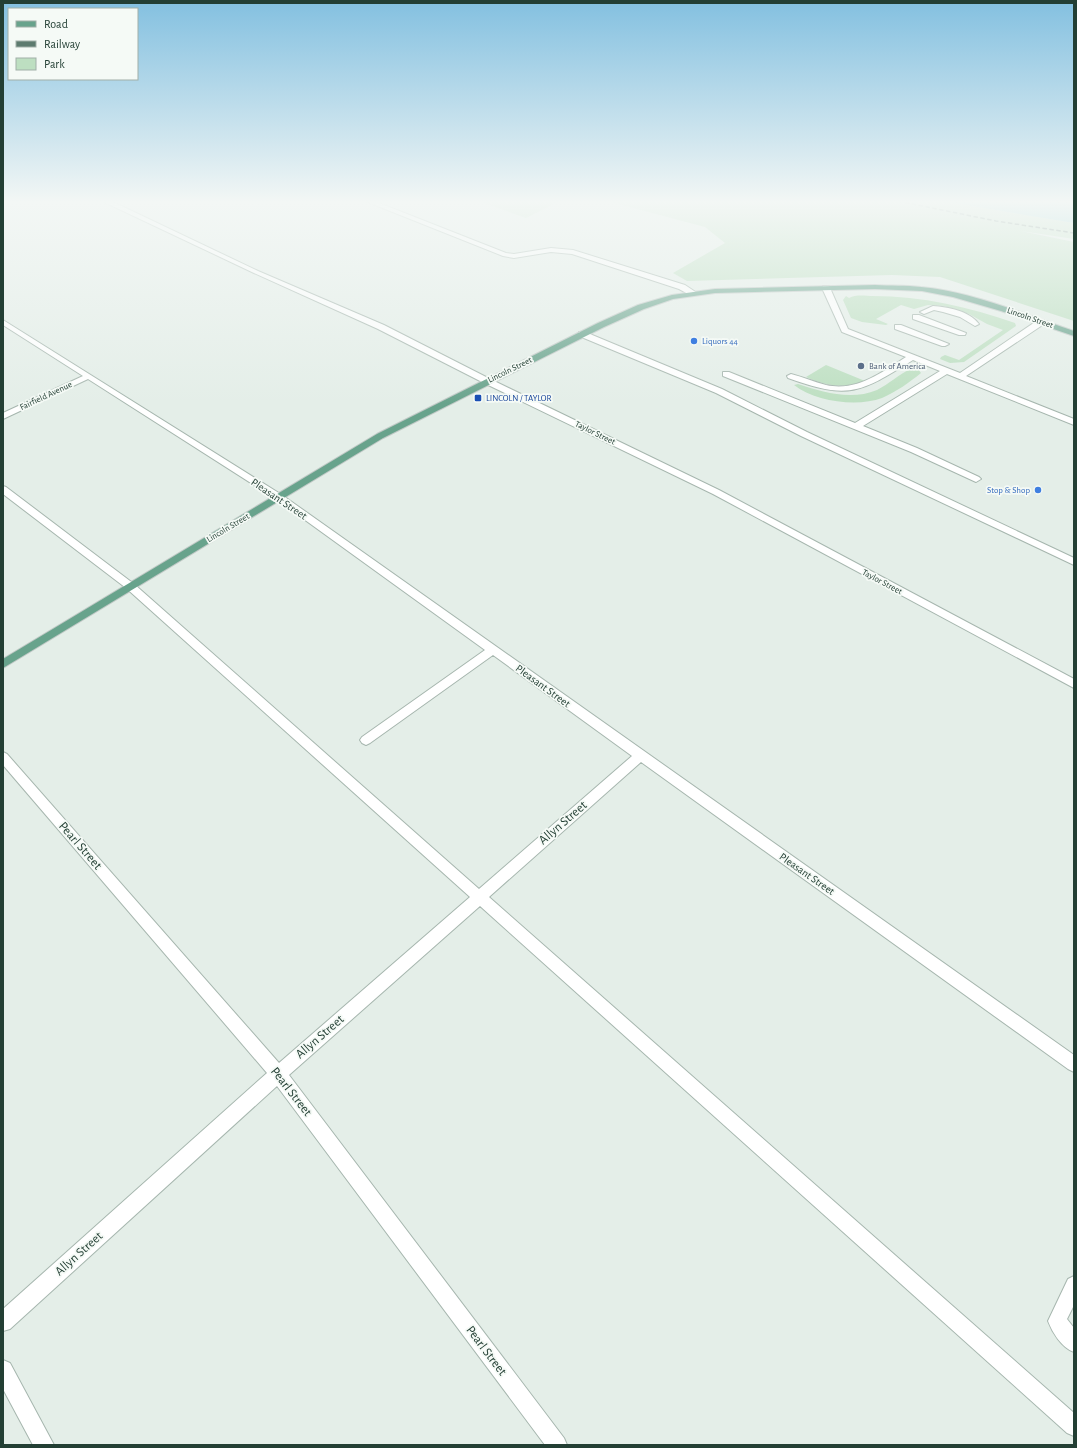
<svg xmlns="http://www.w3.org/2000/svg" width="1077" height="1448" font-family="'Alegreya Sans',sans-serif">
	<style>
		.green { fill: #bddfc1 }
		.water { fill: #8bd1d3 }
		.lines { fill: none; stroke-linecap: round; stroke-linejoin: round }
		.minor-casing { stroke: #a6b6ae; stroke-width: 2 }
		.major-casing { stroke: #c1c9c6; stroke-width: 2 }
		.minor { fill: #fff; fill-rule: evenodd }
		.major { fill: #68a38c; fill-rule: evenodd }
		.rail { stroke: #5d7b6f; stroke-width: 1.5; stroke-dasharray: 4.5 2.5; stroke-linecap: butt }
		.shop-dot { fill: #3f7fe0; stroke: #f5faf6; stroke-width: 1.5 }
		.service-dot { fill: #5c6f8a; stroke: #f5faf6; stroke-width: 1.5 }
		.transit-dot { fill: #1a4fb4; stroke: #f5faf6; stroke-width: 1.5 }
		.labels { text-anchor: middle; dominant-baseline: central; stroke-width: 3.5; stroke-linejoin: round; paint-order: stroke }
		.far-street-label { font-size: 9px; fill: #233f34; stroke: #f5faf6 }
		.far-shop-label { font-size: 9px; fill: #366cbe; stroke: #f5faf6; text-anchor: start }
		.far-service-label { font-size: 9px; fill: #4e5e75; stroke: #f5faf6; text-anchor: start }
		.far-transit-label { font-size: 9px; fill: #164399; stroke: #f5faf6; text-anchor: start }
		.street-label { font-size: 11px; fill: #233f34; stroke: #f5faf6 }
		.near-street-label { font-size: 13px; fill: #233f34; stroke: #f5faf6 }
	</style>
	<rect width="100%" height="100%" fill="#e4eee8"/>
	<path class="green" d="M478,201H560L526,218Z
		M607,201H942L1074,223V239L1021,231L1074,242V321L940,277L892,275L687,281L673,273L725,243L705,227Z
		M846,296L849,298C856,294 866,296 873,296C922,296 969,307 1015,323L1016,326L964,362L950,363L940,359L941,357L945,355L959,360L1003,330L987,324L969,314L944,306L928,305L914,309L901,305L876,319L888,324L886,325L862,322L851,318L843,300Z
		M826,365L865,381C844,389 826,386 806,377Z
		M911,369H918L921,373C910,382 896,392 882,398C858,407 815,402 794,385L798,384C822,392 851,401 877,390C889,384 899,374 911,369Z"/>
	<path class="water" d="M942,201H1074V223L947,202Z"/>
	<g class="lines">
		<defs>
			<path id="minor" d="M102,201H111L258,271L384,325L490,379L719,490L1074,679V688L713,494L484,383L378,329L254,273Z
				M365,201H374L506,253L514,254L551,248L573,250L685,285L697,293L696,295H690L679,289L572,254L551,252L514,258L503,256Z
				M823,286H829L830,288L848,329L960,373L1038,320H1044V324L966,376L1074,419V425L947,374L863,426L917,448L979,477L981,479L976,482L911,452L723,376V372H729L855,423L940,371L913,360C860,393 849,400 788,378L787,376L791,374C803,377 814,382 826,385C857,392 882,372 906,357L842,332L822,288Z
				M933,306C948,307 969,311 979,324L975,326L960,317L943,312L934,310L924,314L920,312Z
				M913,315H919L966,333L965,335H959L913,319Z
				M3,320L282,495L1074,1055V1072L1068,1069L641,762L489,897L1074,1413V1436L1067,1433L480,906L289,1075L564,1438L567,1445H545L277,1086L10,1329L3,1331V1309L267,1073L3,765V752L7,754L279,1063L470,897L126,588L3,494V486L6,487L134,584L479,889L632,756L493,655L370,743L366,745L362,743L360,740L362,737L485,650L276,499L88,379L3,419V413L83,376L3,325Z
				M895,325H901L949,344L945,346H942L895,329Z
				M579,332H585L722,389L807,432L1074,558V565L801,436L716,393L579,336Z
				M1074,1276V1305L1067,1319L1074,1328V1352C1062,1348 1052,1332 1048,1321L1068,1279Z
				M3,1360L10,1363L54,1445H33L3,1389Z"/>
			<path id="major" d="M875,285C890,286 906,285 921,287C970,291 1027,315 1074,331V336L1001,311L953,297L922,291L875,289L715,293L673,299L644,309L604,327L383,438L3,668V659L377,434L598,323L638,305L672,295L715,289Z"/>
		</defs>
		<use href="#minor" class="minor-casing"/>
		<use href="#major" class="major-casing"/>
		<use href="#minor" class="minor"/>
		<use href="#major" class="major"/>
		<path class="rail" d="M898,201L996,221L1074,233"/>
	</g>
	<linearGradient id="sky" x2="0" y2="1"><stop stop-color="#83c0e0"/><stop offset="0.5" stop-color="#f3f7f5"/><stop offset="1" stop-color="#f3f7f5" stop-opacity="0"/></linearGradient>
	<rect width="1077" height="404" fill="url(#sky)"/>
	<g class="shop-dot">
		<circle cx="694" cy="341" r="4"/>
		<circle cx="1038" cy="490" r="4"/>
	</g>
	<circle class="service-dot" cx="861" cy="366" r="4"/>
	<rect class="transit-dot" x="474" y="394" width="8" height="8" rx="2"/>
	<g class="labels">
		<g class="far-street-label">
			<text transform="translate(1030 318) rotate(19)">Lincoln Street</text>
			<text transform="translate(510 370) rotate(-26)">Lincoln Street</text>
			<text transform="translate(46 396) rotate(-25)">Fairfield Avenue</text>
			<text transform="translate(595 433) rotate(26)">Taylor Street</text>
			<text transform="translate(228 528) rotate(-31)">Lincoln Street</text>
			<text transform="translate(882 582) rotate(28)">Taylor Street</text>
		</g>
		<g class="far-shop-label">
			<text x="702" y="341">Liquors 44</text>
			<text x="1030" y="490" text-anchor="end">Stop &amp; Shop</text>
		</g>
		<g class="far-service-label">
			<text x="869" y="366">Bank of America</text>
		</g>
		<g class="far-transit-label">
			<text x="486" y="398">LINCOLN / TAYLOR</text>
		</g>
		<g class="street-label">
			<text transform="translate(279 499) rotate(34)">Pleasant Street</text>
			<text transform="translate(543 686) rotate(36)">Pleasant Street</text>
			<text transform="translate(807 874) rotate(35)">Pleasant Street</text>
		</g>
		<g class="near-street-label">
			<text transform="translate(563 823) rotate(-41)">Allyn Street</text>
			<text transform="translate(80 846) rotate(49)">Pearl Street</text>
			<text transform="translate(320 1037) rotate(-41)">Allyn Street</text>
			<text transform="translate(291 1092) rotate(52)">Pearl Street</text>
			<text transform="translate(79 1254) rotate(-42)">Allyn Street</text>
			<text transform="translate(486 1351) rotate(53)">Pearl Street</text>
		</g>
	</g>
	<rect width="1077" height="1448" fill="none" stroke="#233f34" stroke-width="8"/>
	<rect x="8" y="8" width="130" height="72" fill="#f5faf6" stroke="#a1afa8"/>
	<rect x="16" y="21" width="20" height="6" fill="#68a38c" stroke="#a1afa8"/>
	<text x="44" y="28" font-size="12" fill="#233f34">Road</text>
	<rect x="16" y="41" width="20" height="6" fill="#5d7b6f" stroke="#a1afa8"/>
	<text x="44" y="48" font-size="12" fill="#233f34">Railway</text>
	<rect x="16" y="58" width="20" height="12" fill="#bddfc1" stroke="#a1afa8"/>
	<text x="44" y="68" font-size="12" fill="#233f34">Park</text>
</svg>
